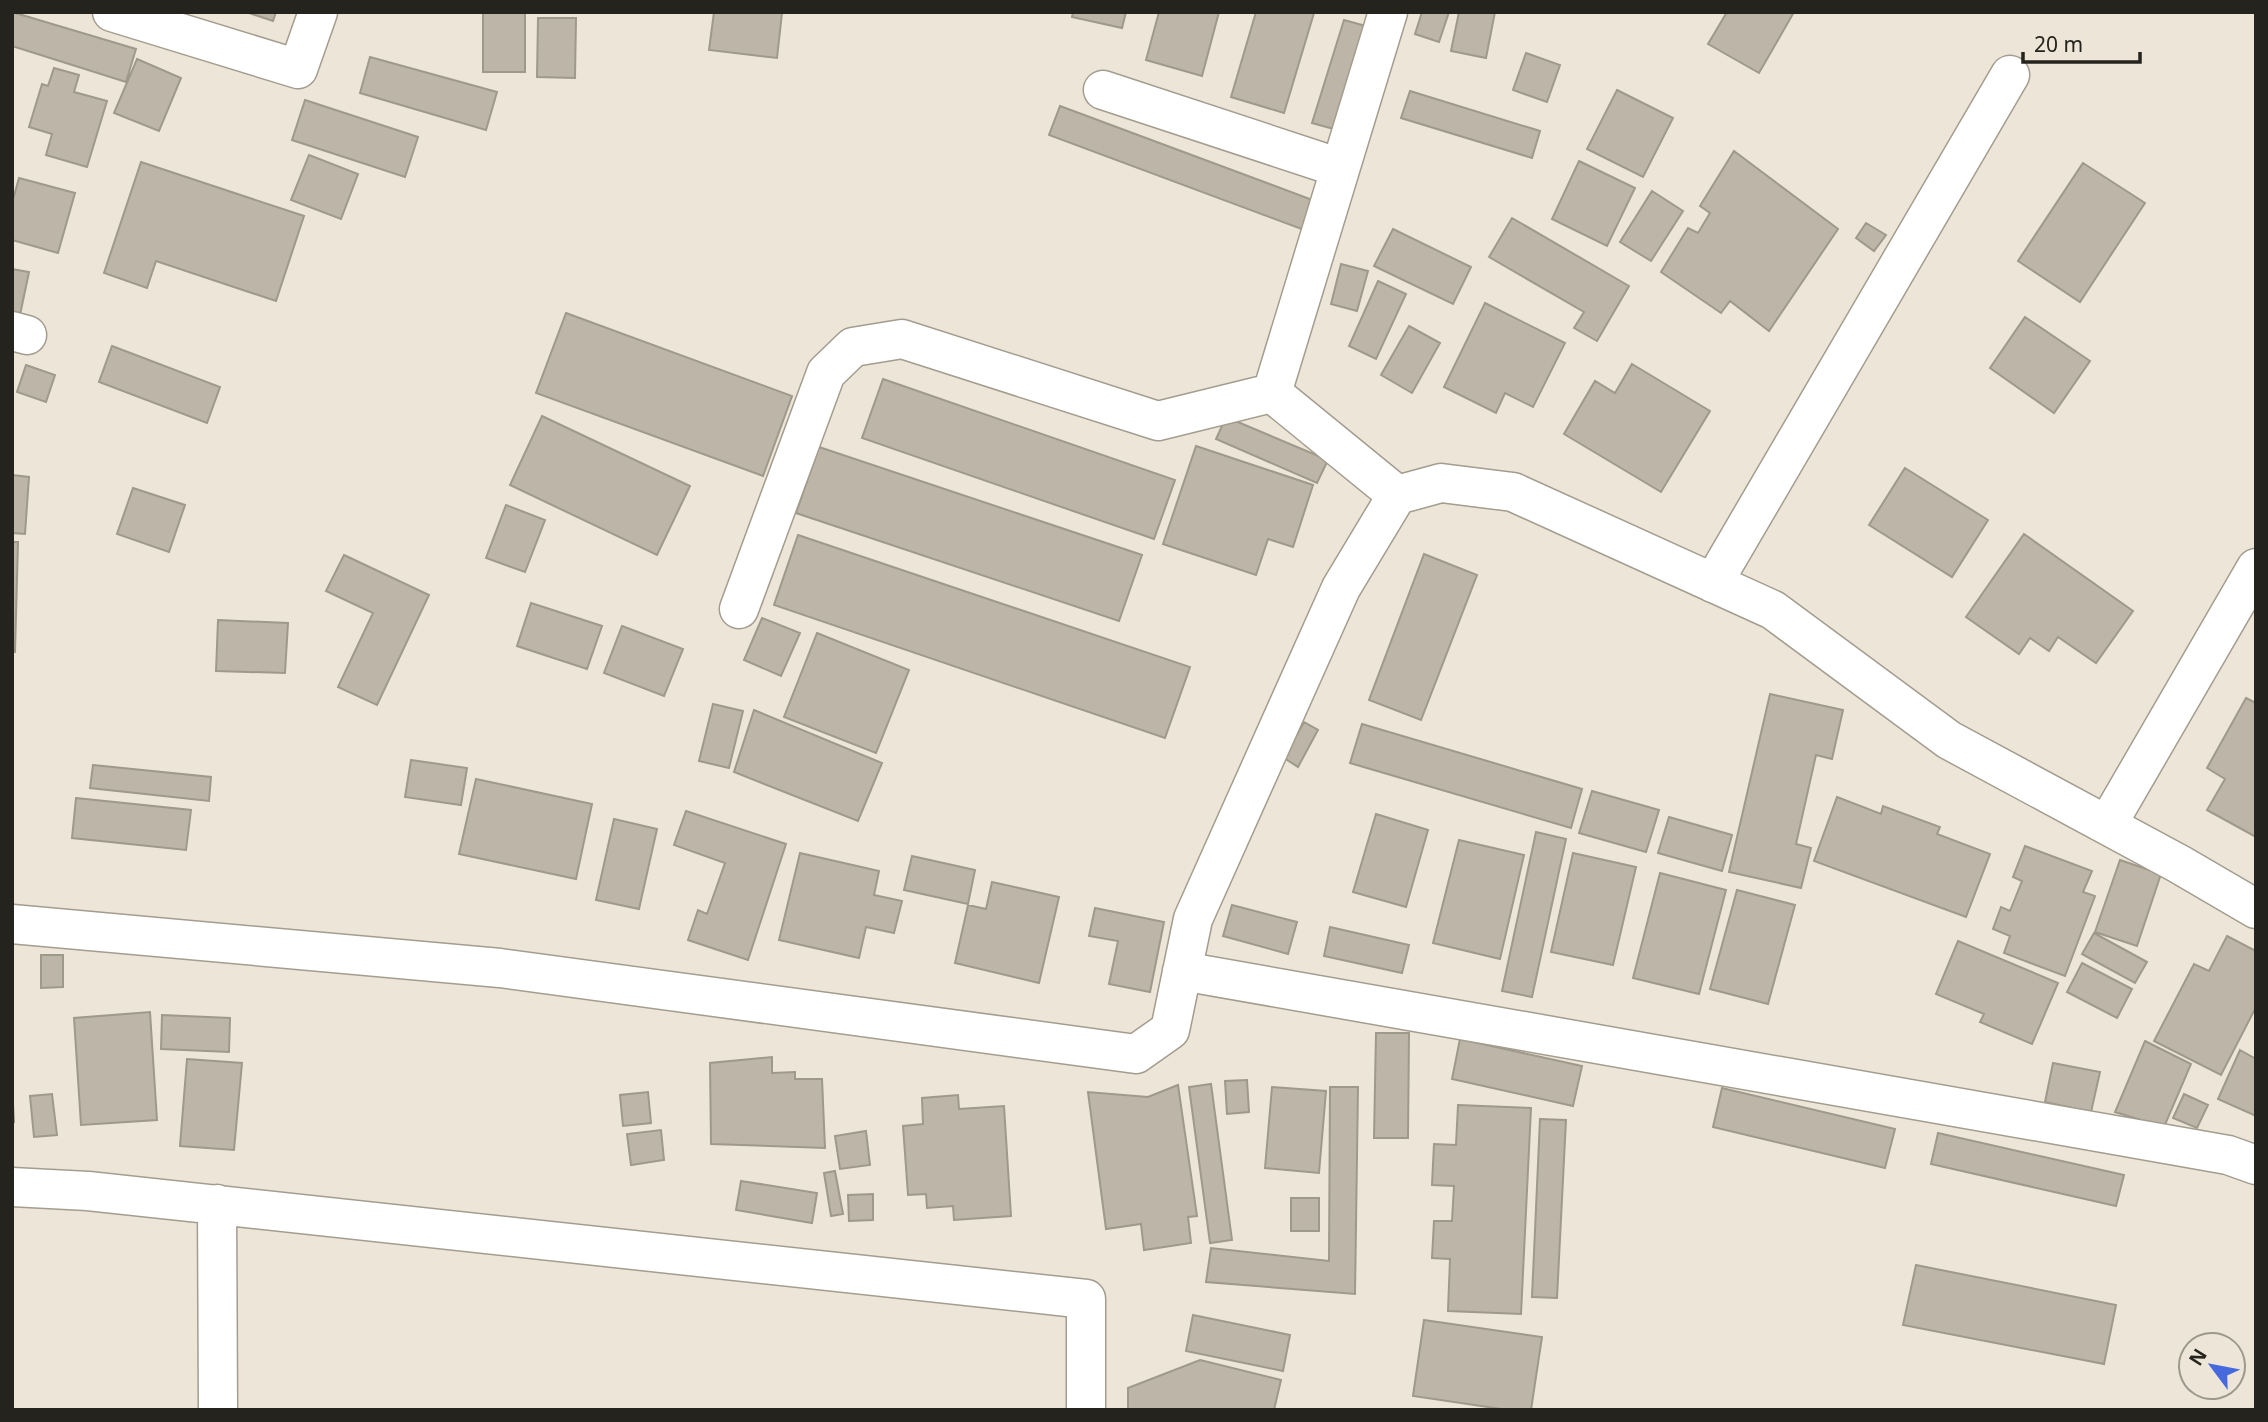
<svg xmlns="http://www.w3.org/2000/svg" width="2268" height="1422" font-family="'Noto Sans',sans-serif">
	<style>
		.building { fill: #bdb6a8; stroke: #9f998b; stroke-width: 2 }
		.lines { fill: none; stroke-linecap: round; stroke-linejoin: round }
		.minor-casing { stroke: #a39d8f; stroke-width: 41 }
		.minor { stroke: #fff; stroke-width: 38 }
	</style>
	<rect width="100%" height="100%" fill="#ede6d8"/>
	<path class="building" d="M12,12L136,49L126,82L12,46Z
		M246,12H276L273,21Z
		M483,12H525V72H483Z
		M714,12L782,13L777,58L709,50Z
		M1073,12H1126L1122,28L1072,17Z
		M1159,12H1219L1202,76L1146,60Z
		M1256,12L1314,13L1284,113L1231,97Z
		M1422,12H1449L1439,42L1415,34Z
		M1459,12H1495L1486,58L1451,51Z
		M1727,12H1794L1759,73L1708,44Z
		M538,18H576L575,78L537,77Z
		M1344,20L1373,28L1341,131L1312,123Z
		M1526,53L1560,65L1547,102L1513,90Z
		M370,57L497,92L486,130L360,93Z
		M137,59L181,78L159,131L114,113Z
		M54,68L79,75L74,92L107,101L87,167L46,155L52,134L29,127L42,84L48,86Z
		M1617,90L1673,118L1643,177L1587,149Z
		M1410,91L1540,131L1532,158L1401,118Z
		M305,100L418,137L405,177L292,140Z
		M1060,106L1318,202L1307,231L1049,135Z
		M1734,151L1838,229L1769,331L1730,301L1721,313L1661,272L1688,228L1698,233L1710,213L1700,206Z
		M309,155L358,174L341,219L291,200Z
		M1579,161L1635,188L1607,246L1552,219Z
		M141,162L304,216L276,301L156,261L147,288L104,273Z
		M2083,163L2145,203L2080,302L2018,261Z
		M19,178L75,193L58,253L12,240V203Z
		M1652,191L1683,211L1651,261L1620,242Z
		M1512,218L1629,286L1597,341L1574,328L1584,312L1489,257Z
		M1866,223L1886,235L1874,251L1856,238Z
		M1393,229L1471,267L1453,304L1374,266Z
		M1341,264L1368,271L1357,311L1331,304Z
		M12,269L29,272L20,315L12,313Z
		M1378,281L1406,294L1376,359L1349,346Z
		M1485,303L1565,343L1533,407L1505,393L1496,413L1444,387Z
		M566,313L792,396L763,476L536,393Z
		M2025,317L2090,361L2054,413L1990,368Z
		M1409,326L1440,343L1412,393L1381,375Z
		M112,346L220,387L207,423L99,382Z
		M1632,364L1710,411L1661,492L1564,434L1595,381L1615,393Z
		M26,365L55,375L46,402L17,392Z
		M883,379L1175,480L1154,539L862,438Z
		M542,416L690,486L657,555L510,485Z
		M1226,417L1328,460L1317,483L1216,439Z
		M1196,446L1313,485L1293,547L1268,539L1256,575L1163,544Z
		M819,447L1142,555L1119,621L796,513Z
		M1905,468L1988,520L1952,577L1869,525Z
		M12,475L29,477L25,534L12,533Z
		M133,488L185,505L169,552L117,534Z
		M506,505L545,520L525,572L486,558Z
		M2024,534L2133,611L2096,663L2058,637L2049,651L2030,638L2019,654L1966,617Z
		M798,535L1190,667L1165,738L774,605Z
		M12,542H18L15,652H12Z
		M1424,554L1477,575L1421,720L1369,700Z
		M344,555L429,595L377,705L338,687L373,613L326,591Z
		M531,603L602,626L587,669L517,646Z
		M762,618L800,633L781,676L744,660Z
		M218,620L288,623L285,673L216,671Z
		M622,626L683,649L664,696L604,673Z
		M817,633L909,670L876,753L784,717Z
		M1770,694L1843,710L1832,759L1816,755L1796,844L1811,848L1801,888L1729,872Z
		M2246,698L2256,703V837L2207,810L2225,779L2207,768Z
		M713,704L743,711L729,768L699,761Z
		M754,710L882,763L858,821L734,772Z
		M1304,722L1318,730L1298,767L1284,758Z
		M1362,724L1582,789L1571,828L1350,763Z
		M411,760L467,768L461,805L405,797Z
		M93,765L211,777L209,801L90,788Z
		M476,779L592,804L576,879L459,854Z
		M1592,791L1659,810L1646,852L1579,833Z
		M1837,797L1881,814L1883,806L1940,827L1937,834L1990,854L1966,917L1814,861Z
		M76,798L191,810L186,850L72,838Z
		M686,811L786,844L748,960L688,940L698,910L707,914L725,863L674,845Z
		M1376,814L1428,830L1406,907L1353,892Z
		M1669,817L1732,835L1722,871L1658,853Z
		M614,819L657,829L639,909L596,900Z
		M1536,832L1566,839L1532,997L1502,991Z
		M1459,840L1524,855L1500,959L1433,943Z
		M2025,846L2092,871L2083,892L2095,896L2065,976L2004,953L2010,936L1993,929L2001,907L2010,911L2022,881L2013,877Z
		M800,853L879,871L874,895L902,901L894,933L866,927L859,958L779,940Z
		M1573,853L1636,867L1613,965L1551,952Z
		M912,856L975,870L968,904L904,890Z
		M2120,860L2161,874L2137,946L2095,932Z
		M1660,873L1726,890L1699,994L1633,978Z
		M992,882L1059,897L1039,983L955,963L968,905L986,909Z
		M1737,890L1795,905L1768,1004L1710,989Z
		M1232,905L1297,922L1288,954L1223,936Z
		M1095,908L1164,922L1150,992L1109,984L1118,941L1089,936Z
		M1330,927L1409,945L1402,973L1324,956Z
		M2094,933L2147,962L2135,983L2082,954Z
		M2227,936L2256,951V1007L2221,1075L2154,1041L2194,964L2209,971Z
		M1958,941L2058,983L2032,1044L1980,1022L1984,1014L1936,994Z
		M41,955H63V987L41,988Z
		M2082,963L2132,989L2117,1018L2067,992Z
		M150,1012L157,1120L81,1125L74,1018Z
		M162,1015L230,1018L229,1052L161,1049Z
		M1376,1033H1409L1408,1138H1374Z
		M1460,1039L1582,1066L1573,1106L1452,1079Z
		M2145,1041L2191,1064L2164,1127L2115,1112Z
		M2240,1050L2256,1059V1116L2218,1099Z
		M772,1057V1073L795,1072V1079H822L825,1148L711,1144L710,1063Z
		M187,1059L242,1063L234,1150L180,1146Z
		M2053,1063L2100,1072L2091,1112L2045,1102Z
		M1247,1080L1249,1112L1227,1114L1225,1081Z
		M1211,1084L1232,1240L1210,1243L1189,1087Z
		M12,1085L14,1122H12Z
		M1178,1085L1197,1216L1188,1217L1191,1243L1144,1250L1141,1224L1106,1229L1088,1092L1148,1097Z
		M1272,1087L1326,1091L1319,1173L1265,1168Z
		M1330,1087H1358L1355,1294L1206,1282L1211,1248L1329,1261Z
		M1722,1088L1895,1129L1885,1168L1713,1127Z
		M648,1092L651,1123L623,1126L620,1095Z
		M52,1094L57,1135L34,1137L30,1096Z
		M2184,1094L2208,1105L2197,1128L2173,1118Z
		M958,1095L959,1109L1004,1106L1011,1216L954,1220L953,1206L927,1208L926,1194L908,1195L903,1126L923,1124L922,1098Z
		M1458,1105L1531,1108L1521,1314L1448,1311L1450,1259L1432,1258L1434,1221H1452L1454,1186L1432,1185L1434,1144L1456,1145Z
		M1540,1119L1566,1120L1557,1298L1532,1297Z
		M661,1130L664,1160L631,1165L627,1134Z
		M866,1131L870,1165L840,1169L835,1136Z
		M1938,1133L2124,1175L2116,1206L1931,1164Z
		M835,1171L843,1214L831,1216L824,1173Z
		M741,1181L817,1193L812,1223L736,1210Z
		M873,1194V1220L849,1221L848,1195Z
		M1291,1198H1319V1231H1291Z
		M1916,1265L2116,1305L2104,1364L1903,1325Z
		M1193,1315L1290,1335L1283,1371L1186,1351Z
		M1424,1320L1542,1337L1531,1410H1508L1413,1396Z
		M1200,1360L1281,1380L1274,1410H1128V1388Z"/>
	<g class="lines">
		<defs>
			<path id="minor" d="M112,12L298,69L318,12
				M1388,12L1272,393L1397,495
				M1103,90L1340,168
				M12,331L27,335
				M1713,583L2010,75
				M739,609L826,373L853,347L902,339L1158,421L1272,393
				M2107,825L2256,568
				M12,924L500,968L1136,1054L1170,1030L1193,919L1341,588L1397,495L1441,483L1513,492L1773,610L1949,740L2179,864L2256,909
				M1182,971L2228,1155L2256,1165
				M12,1187L88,1191L1086,1299V1410
				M217,1204L218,1410"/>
		</defs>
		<use href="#minor" class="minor-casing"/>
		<use href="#minor" class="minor"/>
	</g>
	<rect width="2268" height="1422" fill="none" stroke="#25231d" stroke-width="28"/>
	<g transform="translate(2212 1366) rotate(302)"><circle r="33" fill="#ede6d8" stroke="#9d988d" stroke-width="2"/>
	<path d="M0-5L12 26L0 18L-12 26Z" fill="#466add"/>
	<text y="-10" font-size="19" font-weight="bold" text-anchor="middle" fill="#25231d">N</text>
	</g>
	<path d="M2023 52v10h117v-10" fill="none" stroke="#25231d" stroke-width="3.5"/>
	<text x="2034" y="52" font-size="21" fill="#25231d" stroke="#ede6d8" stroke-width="5" paint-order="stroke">20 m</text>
</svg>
